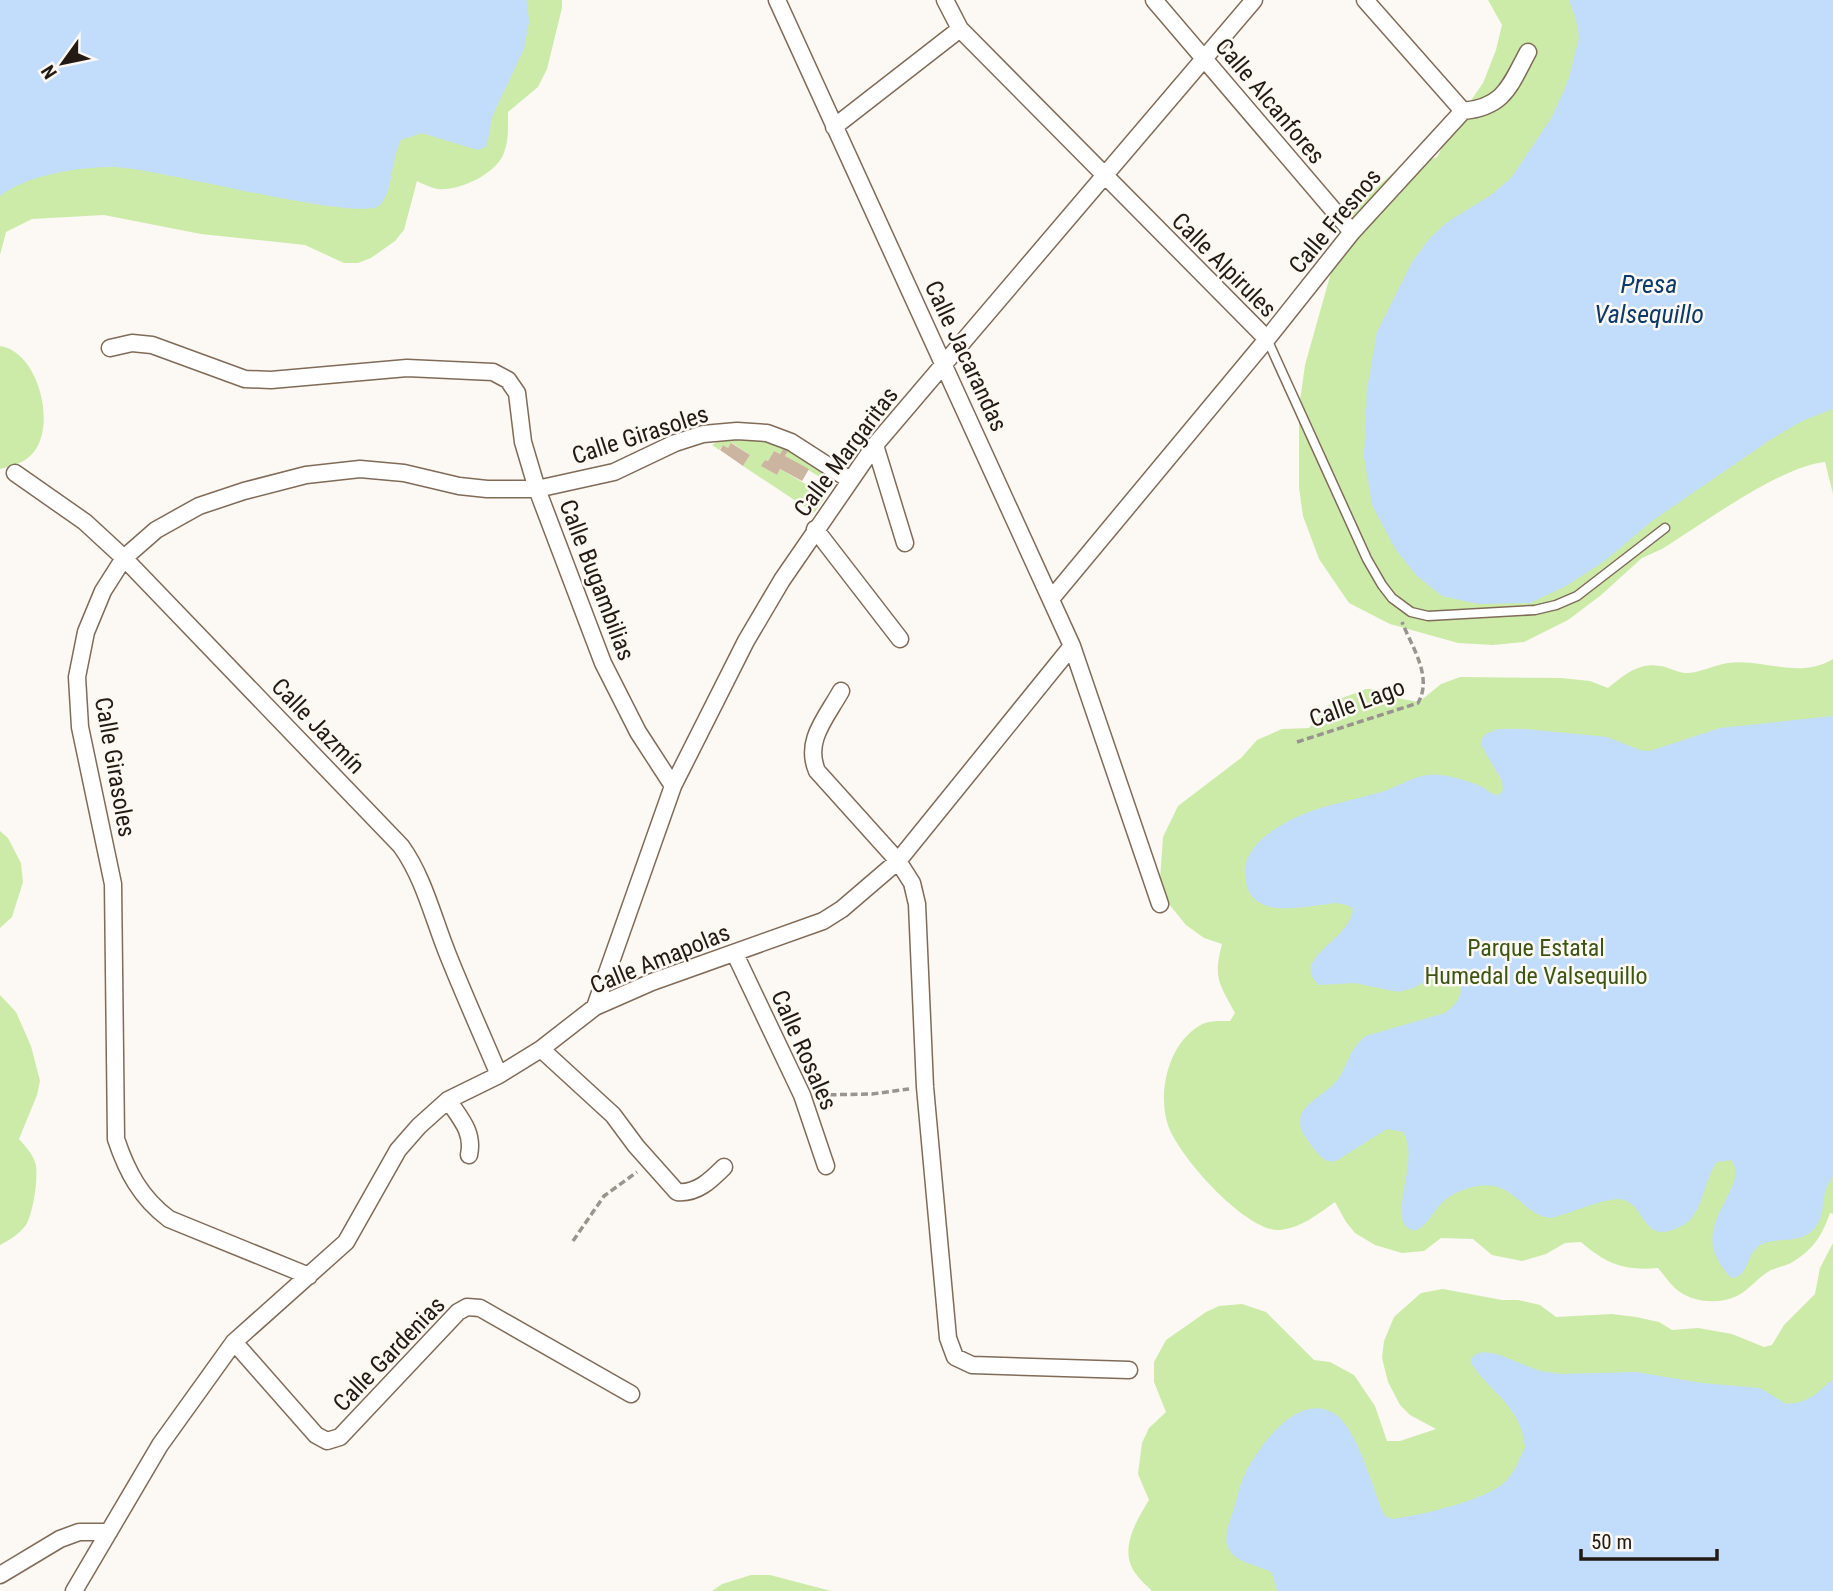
<svg xmlns="http://www.w3.org/2000/svg" width="1833" height="1591" font-family="'Roboto Condensed',sans-serif">
	<style>
		.green { fill: #cceba9 }
		.water { fill: #c2dcfc }
		.building { fill: #cbb5a0 }
		.lines { fill: none; stroke-linecap: round; stroke-linejoin: round }
		.lane-casing { stroke: #7f6b58; stroke-width: 11 }
		.street-casing { stroke: #7f6b58; stroke-width: 19 }
		.path { stroke: #9a948e; stroke-width: 3.5; stroke-dasharray: 7 3.5; stroke-linecap: butt }
		.lane { stroke: #fff; stroke-width: 8 }
		.street { stroke: #fff; stroke-width: 16 }
		.labels { text-anchor: middle; dominant-baseline: central; stroke-width: 5; stroke-linejoin: round; paint-order: stroke }
		.street-label { font-size: 24px; fill: #231b13; stroke: #fcf8f3 }
		.park-label { font-size: 24px; fill: #3c5514; stroke: #fcf8f3 }
		.water-label { font-size: 26px; font-style: italic; fill: #0c3a69; stroke: #fcf8f3 }
	</style>
	<rect width="100%" height="100%" fill="#fcf8f3"/>
	<path class="green" d="M0,0H562V8L547,69L538,87L508,112C508,127 509,142 503,155C494,175 459,191 438,189C431,188 423,184 417,181L404,230L395,241L371,258L358,263H344L305,245L201,234L104,215L32,219L6,232L0,255Z
		M1488,0H1833V494L1825,462C1781,466 1702,524 1662,549L1642,558L1600,596L1568,620L1524,642L1493,645L1458,643L1390,624L1349,603L1319,559L1303,516L1299,488V408L1305,365L1341,237L1355,207L1393,173L1437,157L1456,122L1483,83L1496,50L1502,25Z
		M0,346C39,351 59,430 30,456C22,464 11,466 0,469Z
		M735,432L794,445L840,475L833,485L785,456L787,451L783,449L780,454L774,451L768,461L765,460L762,466L777,475L780,469L826,496L814,513L743,466L750,455L732,443L728,448L723,445L719,450L712,445Z
		M1833,659V1214L1830,1213C1822,1236 1813,1250 1791,1263C1785,1266 1778,1267 1771,1270C1758,1277 1749,1290 1737,1296C1720,1304 1696,1303 1680,1292C1672,1287 1665,1276 1658,1268C1625,1271 1606,1264 1581,1242L1565,1243L1546,1254L1522,1261L1492,1255L1473,1239L1441,1238L1424,1251L1402,1253L1375,1245L1355,1233L1346,1222L1335,1202C1318,1214 1300,1229 1278,1230C1244,1230 1175,1153 1167,1122C1158,1090 1169,1044 1199,1026C1208,1020 1219,1021 1230,1021L1235,1013C1219,983 1213,978 1222,944L1204,938L1186,925L1163,897L1160,880L1163,837L1178,806L1241,758L1257,740L1282,729L1309,728L1332,702L1366,689H1383L1402,699L1419,702L1441,684L1460,677L1561,678L1590,681L1608,688C1624,675 1639,662 1660,666C1669,667 1678,673 1686,673C1700,673 1714,665 1728,663C1765,658 1798,680 1833,659Z
		M0,831L8,838L21,863L23,882L12,917L0,928Z
		M0,995L16,1012L31,1046L40,1081L37,1095L19,1139C26,1147 34,1155 36,1166C38,1180 33,1214 26,1225C19,1234 10,1240 0,1245Z
		M1833,1243V1591H1152C1147,1586 1140,1580 1136,1574C1118,1551 1136,1521 1149,1500L1138,1474L1142,1443L1149,1428L1166,1412L1154,1382V1362L1166,1340L1206,1312L1219,1306L1242,1304L1266,1312L1314,1360L1330,1362L1354,1375L1375,1406L1387,1441H1400L1436,1429L1410,1415L1400,1405L1388,1382L1382,1358L1384,1341L1394,1317L1421,1293L1443,1289L1502,1300H1518L1540,1305L1556,1317L1612,1314L1636,1317L1659,1322L1672,1330L1698,1328L1732,1334L1764,1347L1772,1345L1784,1325L1815,1294L1820,1268Z
		M751,1575H770L831,1591H712L722,1584Z"/>
	<path class="water" d="M0,0H527L529,22L524,49L492,117L487,146L479,150L471,148L422,133L401,140C390,161 394,190 380,205C362,224 151,166 112,167C78,167 27,175 0,196Z
		M1569,0H1833V409L1802,421L1770,440L1652,521L1606,560L1566,586L1530,603L1478,604L1442,596L1417,576L1396,550L1372,505L1364,457L1367,389L1377,332L1412,262L1430,238L1446,223L1491,195L1511,178L1552,117L1568,81L1579,38L1576,19Z
		M1833,716V1177C1819,1193 1827,1213 1815,1228C1800,1246 1777,1235 1759,1246C1746,1255 1749,1276 1732,1278C1726,1273 1722,1267 1718,1260C1695,1222 1751,1184 1731,1160L1717,1162C1704,1180 1705,1204 1689,1221C1685,1225 1681,1226 1675,1229C1640,1243 1647,1202 1619,1199C1605,1198 1568,1214 1551,1218C1518,1214 1514,1175 1469,1188C1458,1191 1448,1196 1441,1204C1432,1212 1420,1241 1406,1226C1391,1210 1420,1156 1403,1132L1387,1129L1336,1161C1325,1163 1321,1157 1314,1149C1308,1140 1299,1131 1300,1120C1301,1105 1324,1094 1333,1085C1348,1071 1346,1051 1366,1036L1445,1013C1461,1002 1469,984 1450,972L1436,975L1414,988L1398,992L1355,983L1319,985C1289,958 1351,940 1353,909L1347,905L1336,903C1302,906 1247,923 1245,874C1244,857 1255,844 1268,834C1305,807 1336,805 1378,793C1394,789 1411,777 1428,775C1444,773 1466,780 1480,786C1488,789 1490,795 1499,795L1503,790L1502,781L1481,745V739L1486,734L1498,729H1525L1607,737L1640,750L1650,751L1720,728Z
		M1484,1352L1497,1354L1540,1371L1562,1374L1636,1372L1702,1383L1760,1388L1786,1404L1801,1402L1815,1395L1833,1379V1591H1277L1272,1573C1259,1564 1234,1564 1228,1547C1223,1535 1230,1523 1233,1511C1237,1500 1239,1487 1244,1476C1258,1447 1298,1390 1335,1414C1356,1428 1372,1484 1381,1508L1385,1516L1392,1519C1421,1515 1486,1501 1506,1481C1515,1472 1520,1458 1525,1447C1521,1405 1491,1394 1471,1363V1359L1476,1354Z"/>
	<path class="building" d="M731,443L750,455L743,466L720,450L723,445L728,448Z
		M783,449L788,451L785,456L809,469L802,481L780,469L777,475L761,466L765,460L768,461L774,451L780,454Z"/>
	<g class="lines">
		<defs>
			<path id="lane" d="M1267,339L1367,559L1382,585L1392,598L1411,612L1428,616L1535,610L1556,605L1577,596L1665,528"/>
			<path id="street" d="M777,0L1072,646L1160,904
				M945,0L960,29L1267,339
				M1154,0L1352,232
				M1365,0L1463,111
				M834,127L960,29
				M110,348L132,343L152,345L245,379L271,380L407,368L493,372L508,380L517,393L523,442L537,489L603,663L638,732L673,786
				M875,445L905,543
				M15,473L85,522L124,558L401,846C424,878 433,918 448,955C464,995 482,1035 499,1075
				M815,529L900,639
				M1051,599L1267,339L1352,232L1463,111C1505,107 1510,85 1528,52
				M841,691C826,718 804,741 817,771L898,861L912,883L917,904L925,1087L948,1338L955,1357L972,1365L1129,1370
				M735,954L802,1095L826,1166
				M595,1007L673,786L746,641L782,580L875,445L1254,0
				M541,1049L613,1115L636,1146L677,1192C697,1194 711,1180 724,1167
				M448,1100C460,1118 474,1132 469,1155
				M309,1276L169,1219C141,1198 127,1172 116,1139L113,884L80,727L77,677L86,632L103,591L124,558L156,530L199,506L244,491L306,475L360,469L404,473L459,486L487,489H537L614,472L675,443L703,434L737,431L767,433L791,442L850,480
				M234,1342L316,1435L327,1441L340,1437L458,1312L467,1307L480,1308L631,1394
				M0,1575L60,1539L79,1532H109
				M74,1591L160,1445L234,1342L346,1242L398,1150L419,1126L448,1100L499,1075L541,1049L595,1007L652,982L823,921L842,909L898,861L1072,646"/>
		</defs>
		<use href="#lane" class="lane-casing"/>
		<use href="#street" class="street-casing"/>
		<path class="path" d="M1297,742L1418,703C1433,677 1412,647 1402,622
			M819,1095L872,1094L909,1089
			M573,1241L604,1196L637,1172"/>
		<use href="#lane" class="lane"/>
		<use href="#street" class="street"/>
	</g>
	<g class="labels">
		<g class="street-label">
			<text transform="translate(1270 101) rotate(50)">Calle Alcanfores</text>
			<text transform="translate(1335 221) rotate(-50)">Calle Fresnos</text>
			<text transform="translate(1224 265) rotate(45)">Calle Alpirules</text>
			<text transform="translate(966 356) rotate(65)">Calle Jacarandas</text>
			<text transform="translate(640 435) rotate(-18)">Calle Girasoles</text>
			<text transform="translate(846 452) rotate(-53)">Calle Margaritas</text>
			<text transform="translate(597 580) rotate(69)">Calle Bugambilias</text>
			<text transform="translate(1357 703) rotate(-20)">Calle Lago</text>
			<text transform="translate(318 726) rotate(46)">Calle Jazmín</text>
			<text transform="translate(115 767) rotate(80)">Calle Girasoles</text>
			<text transform="translate(660 959) rotate(-22)">Calle Amapolas</text>
			<text transform="translate(804 1050) rotate(66)">Calle Rosales</text>
			<text transform="translate(389 1354) rotate(-46)">Calle Gardenias</text>
		</g>
		<g class="park-label">
			<text x="1536" y="948">Parque Estatal<tspan x="1536" dy="28">Humedal de Valsequillo</tspan></text>
		</g>
		<g class="water-label">
			<text x="1649" y="284">Presa<tspan x="1649" dy="30">Valsequillo</tspan></text>
		</g>
	</g>
	<g transform="translate(63 63) rotate(237)" stroke="#fcf8f3" stroke-width="5" paint-order="stroke">
	<path d="M0-5L12 26L0 18L-12 26Z" fill="#231b13"/>
	<text y="-10" font-size="19" font-weight="bold" text-anchor="middle" fill="#231b13">N</text>
	</g>
	<path d="M1581 1549v10h136v-10" fill="none" stroke="#231b13" stroke-width="3.5"/>
	<text x="1591" y="1549" font-size="21" fill="#231b13" stroke="#fcf8f3" stroke-width="5" paint-order="stroke">50 m</text>
</svg>
